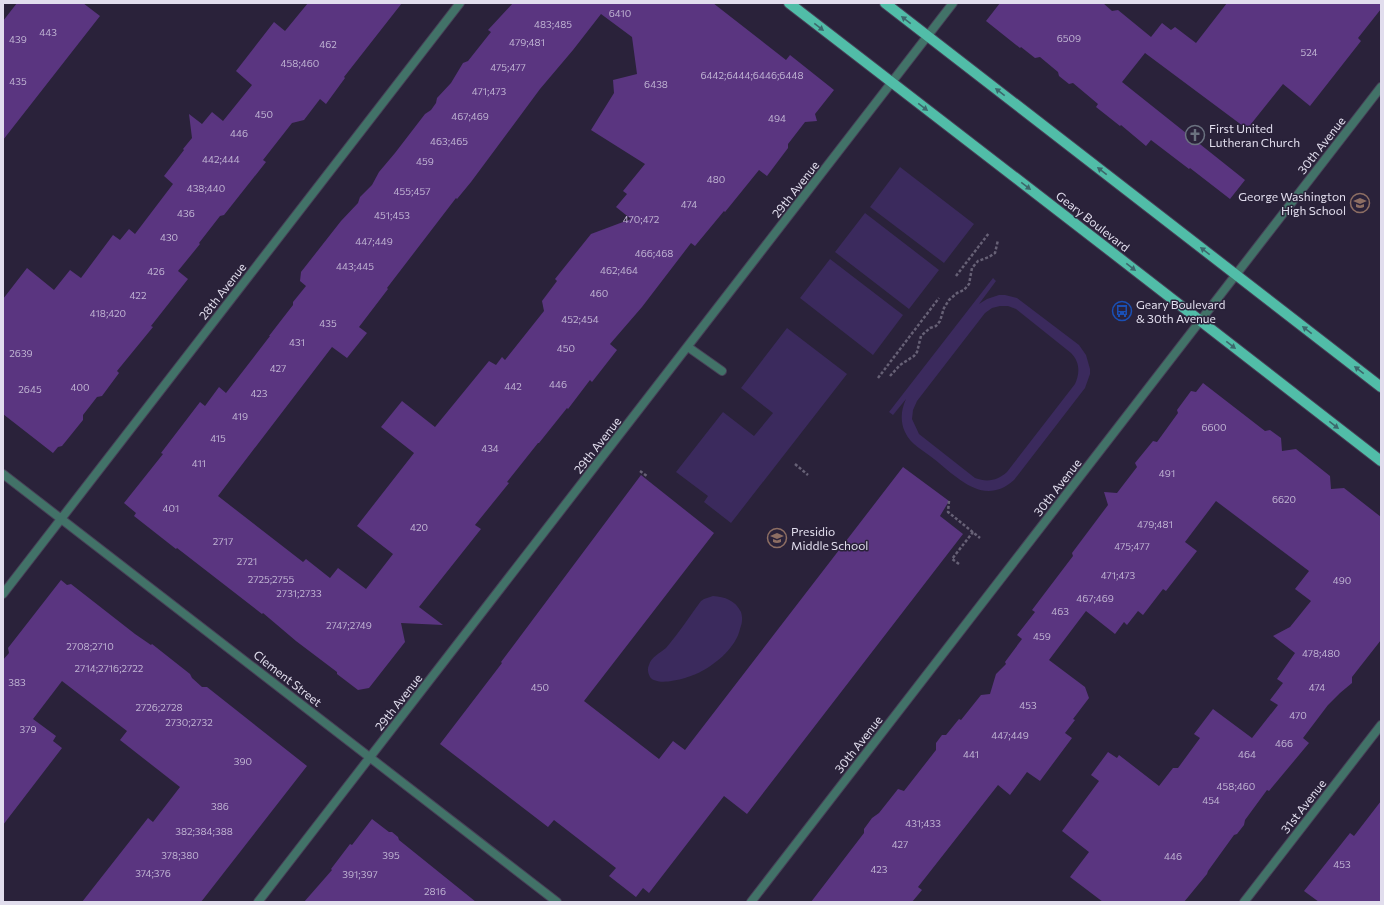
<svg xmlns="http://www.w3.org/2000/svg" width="1384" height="905" font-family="Commissioner,sans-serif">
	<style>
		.green { fill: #3b2a5d; fill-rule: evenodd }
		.building { fill: #5a3580; fill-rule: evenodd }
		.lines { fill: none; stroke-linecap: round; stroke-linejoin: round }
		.lane-casing { stroke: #474057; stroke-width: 10 }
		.street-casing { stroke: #474057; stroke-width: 10 }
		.primary-casing { stroke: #474057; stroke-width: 12 }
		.path { stroke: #676176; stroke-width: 2.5; stroke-dasharray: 3 2; stroke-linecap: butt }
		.lane { stroke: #427268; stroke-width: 8 }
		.street { stroke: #427268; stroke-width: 8 }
		.primary { stroke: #51bda8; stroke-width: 10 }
		.oneway { fill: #3c686c }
		.labels { text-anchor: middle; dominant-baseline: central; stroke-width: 3; stroke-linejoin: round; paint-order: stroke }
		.number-label { font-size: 10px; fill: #bfb3d2 }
		.poi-label { font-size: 12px; fill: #e1dded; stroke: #2a223a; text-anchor: start }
		.street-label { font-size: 12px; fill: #e1dded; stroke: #2a223a }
	</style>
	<rect width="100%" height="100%" fill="#2a223a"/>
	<path class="green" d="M900,167L974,224L944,263L870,207Z
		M865,213L939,270L909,309L835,252Z
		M830,259L903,315L873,355L800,298Z
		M993,278L996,281L979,304L987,299L999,295H1005L1017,298L1079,345L1086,355L1090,369V374L1085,388L1014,480C984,507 958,478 934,459C924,451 910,444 905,432C900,421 901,410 906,399L893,415L889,412ZM1000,306H1008L1016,309L1071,353C1080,362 1080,373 1075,384L1007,472C998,480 988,483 975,478L919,434L912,419L913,410L917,401L985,313L992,308Z
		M787,328L847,374L731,523L704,502L708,496L676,472L723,412L754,436L773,413L741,388Z
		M713,596C725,597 735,600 741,612C743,619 742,623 740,629C736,647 717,663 702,671C692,677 658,688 650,677C648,673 647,669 649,665C651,657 660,653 666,648C679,633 689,617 701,601L704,599Z"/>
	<path class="building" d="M17,3H83L100,16L3,140V21Z
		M308,3H402L344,77L345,78L326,104L320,99L304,120L292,123L263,160L266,162L224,215L220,216L199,243L200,244L178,271L188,279L151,326L153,327L117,371L119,373L102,396L97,397L83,415V420L62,446L58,447L53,453L3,414V299L27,268L54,290L70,270L81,278L113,235L120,240L129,229L135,234L173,184L164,176L184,150L183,149L192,138L189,114L202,124L212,112L223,121L252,85L236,71L274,22L285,31Z
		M513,3H713L786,60L790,55L834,90L815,114L817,121L805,122L788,144V148L767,176L759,170L725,212L724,211L695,246L691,243L642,307L610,344L617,350L592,382L590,380L568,409L567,408L539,443H538L507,482L509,483L475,525L481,529L419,607L443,625L401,623L405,642L369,688L358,690L337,674V672L296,641L263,613L262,614L177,548L176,549L134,516L136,513L124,503L163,454L161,453L200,402L205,406L219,387L226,393L270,336H269L293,305V302L306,286L300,281L301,272L341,221L358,203L360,197L372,185L379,172L395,153L425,114L431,110L436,103L437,98L451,83L463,63L468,61L491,32L488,30ZM601,14L632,37L637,74L613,80L614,93L591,130L645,164L623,191L627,194L616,207L631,219L591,234L555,279L557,281L542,301L544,311L505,360L502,357L496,365L489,361L435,427L402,401L381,427L414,453L357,526L393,554L366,589L338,568L330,578L306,559L303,562L218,496L332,347L347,358L367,333L359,327L388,289L387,288L456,198L457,199L471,182L540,89L573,50Z
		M1000,3H1103L1112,11L1118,10L1151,37L1162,23L1171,30L1175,27L1196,43L1227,3H1381V9L1358,38L1361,41L1310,106L1283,84L1247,129L1145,53L1122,82L1245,180L1230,199L1190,168L1189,169L1151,140L1146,146L1121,125L1120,126L1096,107L1098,104L1073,83L1069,84L1059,76L1058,72L1040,57L1035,58L1021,47L1020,48L986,21Z
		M1203,383L1265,431L1270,430L1281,438L1282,451L1296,449L1330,476L1331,489L1344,488L1381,517V640L1352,677V683L1340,693L1328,705L1303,738L1309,743L1269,791L1267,790L1245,820L1244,825L1237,834L1234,835L1208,871L1207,874L1184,902H1103L1070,877L1089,852L1062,831L1099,781L1091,775L1108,752L1117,758L1119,755L1159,786L1173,768H1178L1200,738L1194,734L1213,709L1252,738L1278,705L1270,700L1283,683L1277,679L1295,653L1273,636L1290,627L1311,601L1295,589L1309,571L1216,501L1185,542L1197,551L1166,591L1163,589L1143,615L1138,611L1127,625L1124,622L1115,634L1086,611L1049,660L1085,687L1089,698L1073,719L1075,720L1065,733L1072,738L1040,781L1027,772L1010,795L998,785L918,887L922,890L912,902H811L864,833V829L872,818L879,813L898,789L904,791L936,750V743L942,735H946L959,719L961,720L981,695L990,694L996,674L1006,664L1005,662L1022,639L1017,635L1035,612L1032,610L1073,556L1072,553L1108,505L1104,492L1117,493L1137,467L1135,463L1153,441L1157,442L1178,413L1177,410L1191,391L1196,392Z
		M903,467L949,501L940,516L963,534L747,814L724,796L649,893L643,888L636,897L609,876L616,868L554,820L548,827L440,744L502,663L501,662L641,475L714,533L584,701L659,759L673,741L685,750Z
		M61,580L67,585L71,584L135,634L151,645L152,644L190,674L192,678L202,687H207L307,766L201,902H82L148,818L153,822L180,787L120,740L127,731L62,681L33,719L56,736L53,741L62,748L3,825V660L9,653L8,648Z
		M1381,801V902H1319L1304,891L1350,833L1354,836Z
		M372,819L389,832H392L398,837L399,840L476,902H304L332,870L331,869L350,844L352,845Z"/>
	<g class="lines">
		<defs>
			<path id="lane" d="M688,347L722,371"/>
			<path id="street" d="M3,474L557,902
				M3,594L460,3
				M258,902L953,3
				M751,902L1381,87
				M1244,902L1381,725"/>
			<path id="primary" d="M789,3L1100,243L1381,461
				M885,3L1381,387"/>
		</defs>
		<use href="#lane" class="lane-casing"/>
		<use href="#street" class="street-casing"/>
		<use href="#primary" class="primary-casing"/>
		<path class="path" d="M956,276L989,233
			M890,376L900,365L914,356L917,352L921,336L930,328L936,326L940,321L944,308L949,300L957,293L964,290L969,284L972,268L978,261L989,257L995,253L998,240
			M878,378L939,298
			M795,464L808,475
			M640,471L647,476
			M949,501L948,512L980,538
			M959,564L952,559L973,532"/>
		<use href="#lane" class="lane"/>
		<use href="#street" class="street"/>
		<use href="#primary" class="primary"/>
	</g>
	<defs><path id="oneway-solid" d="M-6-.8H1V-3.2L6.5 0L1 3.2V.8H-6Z"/></defs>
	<g class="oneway">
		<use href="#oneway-solid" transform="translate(906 20) rotate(-142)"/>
		<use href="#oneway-solid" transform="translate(819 27) rotate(38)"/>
		<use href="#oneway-solid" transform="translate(1000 92) rotate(-142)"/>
		<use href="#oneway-solid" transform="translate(923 107) rotate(37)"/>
		<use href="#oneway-solid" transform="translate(1102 171) rotate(-142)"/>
		<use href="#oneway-solid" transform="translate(1026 186) rotate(37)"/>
		<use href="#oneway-solid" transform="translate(1205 251) rotate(-142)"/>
		<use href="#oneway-solid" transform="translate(1131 267) rotate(38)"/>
		<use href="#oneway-solid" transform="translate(1307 330) rotate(-142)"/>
		<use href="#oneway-solid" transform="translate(1231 345) rotate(38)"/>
		<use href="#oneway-solid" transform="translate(1359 370) rotate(-142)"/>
		<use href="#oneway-solid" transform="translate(1334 425) rotate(38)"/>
	</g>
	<defs>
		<symbol id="church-ring" viewBox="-11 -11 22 22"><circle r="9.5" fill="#2a223a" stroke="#6b7280" stroke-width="1.5"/><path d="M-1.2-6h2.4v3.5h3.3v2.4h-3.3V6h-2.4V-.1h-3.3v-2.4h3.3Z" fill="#6b7280"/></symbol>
		<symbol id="school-ring" viewBox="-11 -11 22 22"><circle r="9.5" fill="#2a223a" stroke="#8d6e63" stroke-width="1.5"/><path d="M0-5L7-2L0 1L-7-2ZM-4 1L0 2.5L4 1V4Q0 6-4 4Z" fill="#8d6e63"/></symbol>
		<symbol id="bus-ring" viewBox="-11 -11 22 22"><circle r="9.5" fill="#2a223a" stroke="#1a4fb4" stroke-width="1.5"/><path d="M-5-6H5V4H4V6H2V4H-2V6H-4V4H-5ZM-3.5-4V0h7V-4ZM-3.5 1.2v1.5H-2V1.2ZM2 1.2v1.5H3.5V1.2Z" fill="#1a4fb4"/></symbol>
	</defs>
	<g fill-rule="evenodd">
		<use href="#church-ring" x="1184" y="124" width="22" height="22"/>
		<use href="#school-ring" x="1349" y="192" width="22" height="22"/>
		<use href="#bus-ring" x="1111" y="300" width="22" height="22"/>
		<use href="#school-ring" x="766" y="527" width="22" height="22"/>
	</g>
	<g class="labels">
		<g class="number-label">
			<text x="620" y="13">6410</text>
			<text x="553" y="24">483;485</text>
			<text x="48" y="32">443</text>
			<text x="1069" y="38">6509</text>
			<text x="18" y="39">439</text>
			<text x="527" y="42">479;481</text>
			<text x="328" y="44">462</text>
			<text x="1309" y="52">524</text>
			<text x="300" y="63">458;460</text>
			<text x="508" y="67">475;477</text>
			<text x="752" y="75">6442;6444;6446;6448</text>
			<text x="18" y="81">435</text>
			<text x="656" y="84">6438</text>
			<text x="489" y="91">471;473</text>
			<text x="264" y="114">450</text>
			<text x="470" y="116">467;469</text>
			<text x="777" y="118">494</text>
			<text x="239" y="133">446</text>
			<text x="449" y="141">463;465</text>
			<text x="221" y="159">442;444</text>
			<text x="425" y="161">459</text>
			<text x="716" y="179">480</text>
			<text x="206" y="188">438;440</text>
			<text x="412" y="191">455;457</text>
			<text x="689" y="204">474</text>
			<text x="186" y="213">436</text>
			<text x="392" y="215">451;453</text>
			<text x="641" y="219">470;472</text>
			<text x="169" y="237">430</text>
			<text x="374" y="241">447;449</text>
			<text x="654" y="253">466;468</text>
			<text x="355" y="266">443;445</text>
			<text x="619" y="270">462;464</text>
			<text x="156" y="271">426</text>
			<text x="599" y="293">460</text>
			<text x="138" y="295">422</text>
			<text x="108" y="313">418;420</text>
			<text x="580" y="319">452;454</text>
			<text x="328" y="323">435</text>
			<text x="297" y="342">431</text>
			<text x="566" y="348">450</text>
			<text x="21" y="353">2639</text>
			<text x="278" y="368">427</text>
			<text x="558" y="384">446</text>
			<text x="513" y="386">442</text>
			<text x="80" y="387">400</text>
			<text x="30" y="389">2645</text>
			<text x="259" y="393">423</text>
			<text x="240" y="416">419</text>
			<text x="1214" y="427">6600</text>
			<text x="218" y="438">415</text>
			<text x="490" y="448">434</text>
			<text x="199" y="463">411</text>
			<text x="1167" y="473">491</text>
			<text x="1284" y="499">6620</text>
			<text x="171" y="508">401</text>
			<text x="1155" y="524">479;481</text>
			<text x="419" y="527">420</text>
			<text x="223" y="541">2717</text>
			<text x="1132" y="546">475;477</text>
			<text x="247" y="561">2721</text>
			<text x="1118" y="575">471;473</text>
			<text x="271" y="579">2725;2755</text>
			<text x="1342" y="580">490</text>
			<text x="299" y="593">2731;2733</text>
			<text x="1095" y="598">467;469</text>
			<text x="1060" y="611">463</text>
			<text x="349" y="625">2747;2749</text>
			<text x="1042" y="636">459</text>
			<text x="90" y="646">2708;2710</text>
			<text x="1321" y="653">478;480</text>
			<text x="109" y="668">2714;2716;2722</text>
			<text x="17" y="682">383</text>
			<text x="540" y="687">450</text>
			<text x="1317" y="687">474</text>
			<text x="1028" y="705">453</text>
			<text x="159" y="707">2726;2728</text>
			<text x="1298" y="715">470</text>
			<text x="189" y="722">2730;2732</text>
			<text x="28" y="729">379</text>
			<text x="1010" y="735">447;449</text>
			<text x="1284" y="743">466</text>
			<text x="971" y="754">441</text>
			<text x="1247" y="754">464</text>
			<text x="243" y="761">390</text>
			<text x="1236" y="786">458;460</text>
			<text x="1211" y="800">454</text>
			<text x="220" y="806">386</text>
			<text x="923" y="823">431;433</text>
			<text x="204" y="831">382;384;388</text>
			<text x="900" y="844">427</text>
			<text x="180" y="855">378;380</text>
			<text x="391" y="855">395</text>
			<text x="1173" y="856">446</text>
			<text x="1342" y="864">453</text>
			<text x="879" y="869">423</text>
			<text x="153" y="873">374;376</text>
			<text x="360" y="874">391;397</text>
			<text x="435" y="891">2816</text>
		</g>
		<g class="poi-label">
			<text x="1209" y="128">First United<tspan x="1209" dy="14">Lutheran Church</tspan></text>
			<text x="1346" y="196" text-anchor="end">George Washington<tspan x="1346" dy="14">High School</tspan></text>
			<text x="1136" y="304">Geary Boulevard<tspan x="1136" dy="14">&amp; 30th Avenue</tspan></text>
			<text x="791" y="531">Presidio<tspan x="791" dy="14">Middle School</tspan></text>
		</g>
		<g class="street-label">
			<text transform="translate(1321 145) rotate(-52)">30th Avenue</text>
			<text transform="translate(795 189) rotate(-52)">29th Avenue</text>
			<text transform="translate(1093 221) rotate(38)">Geary Boulevard</text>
			<text transform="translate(222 291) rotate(-52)">28th Avenue</text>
			<text transform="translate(597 445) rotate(-52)">29th Avenue</text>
			<text transform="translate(1057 487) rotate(-52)">30th Avenue</text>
			<text transform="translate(288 678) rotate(38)">Clement Street</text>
			<text transform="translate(398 702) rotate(-52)">29th Avenue</text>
			<text transform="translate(858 744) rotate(-52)">30th Avenue</text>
			<text transform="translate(1303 806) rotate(-52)">31st Avenue</text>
		</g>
	</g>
	<rect width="1384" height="905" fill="none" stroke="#e1dded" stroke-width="8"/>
</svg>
